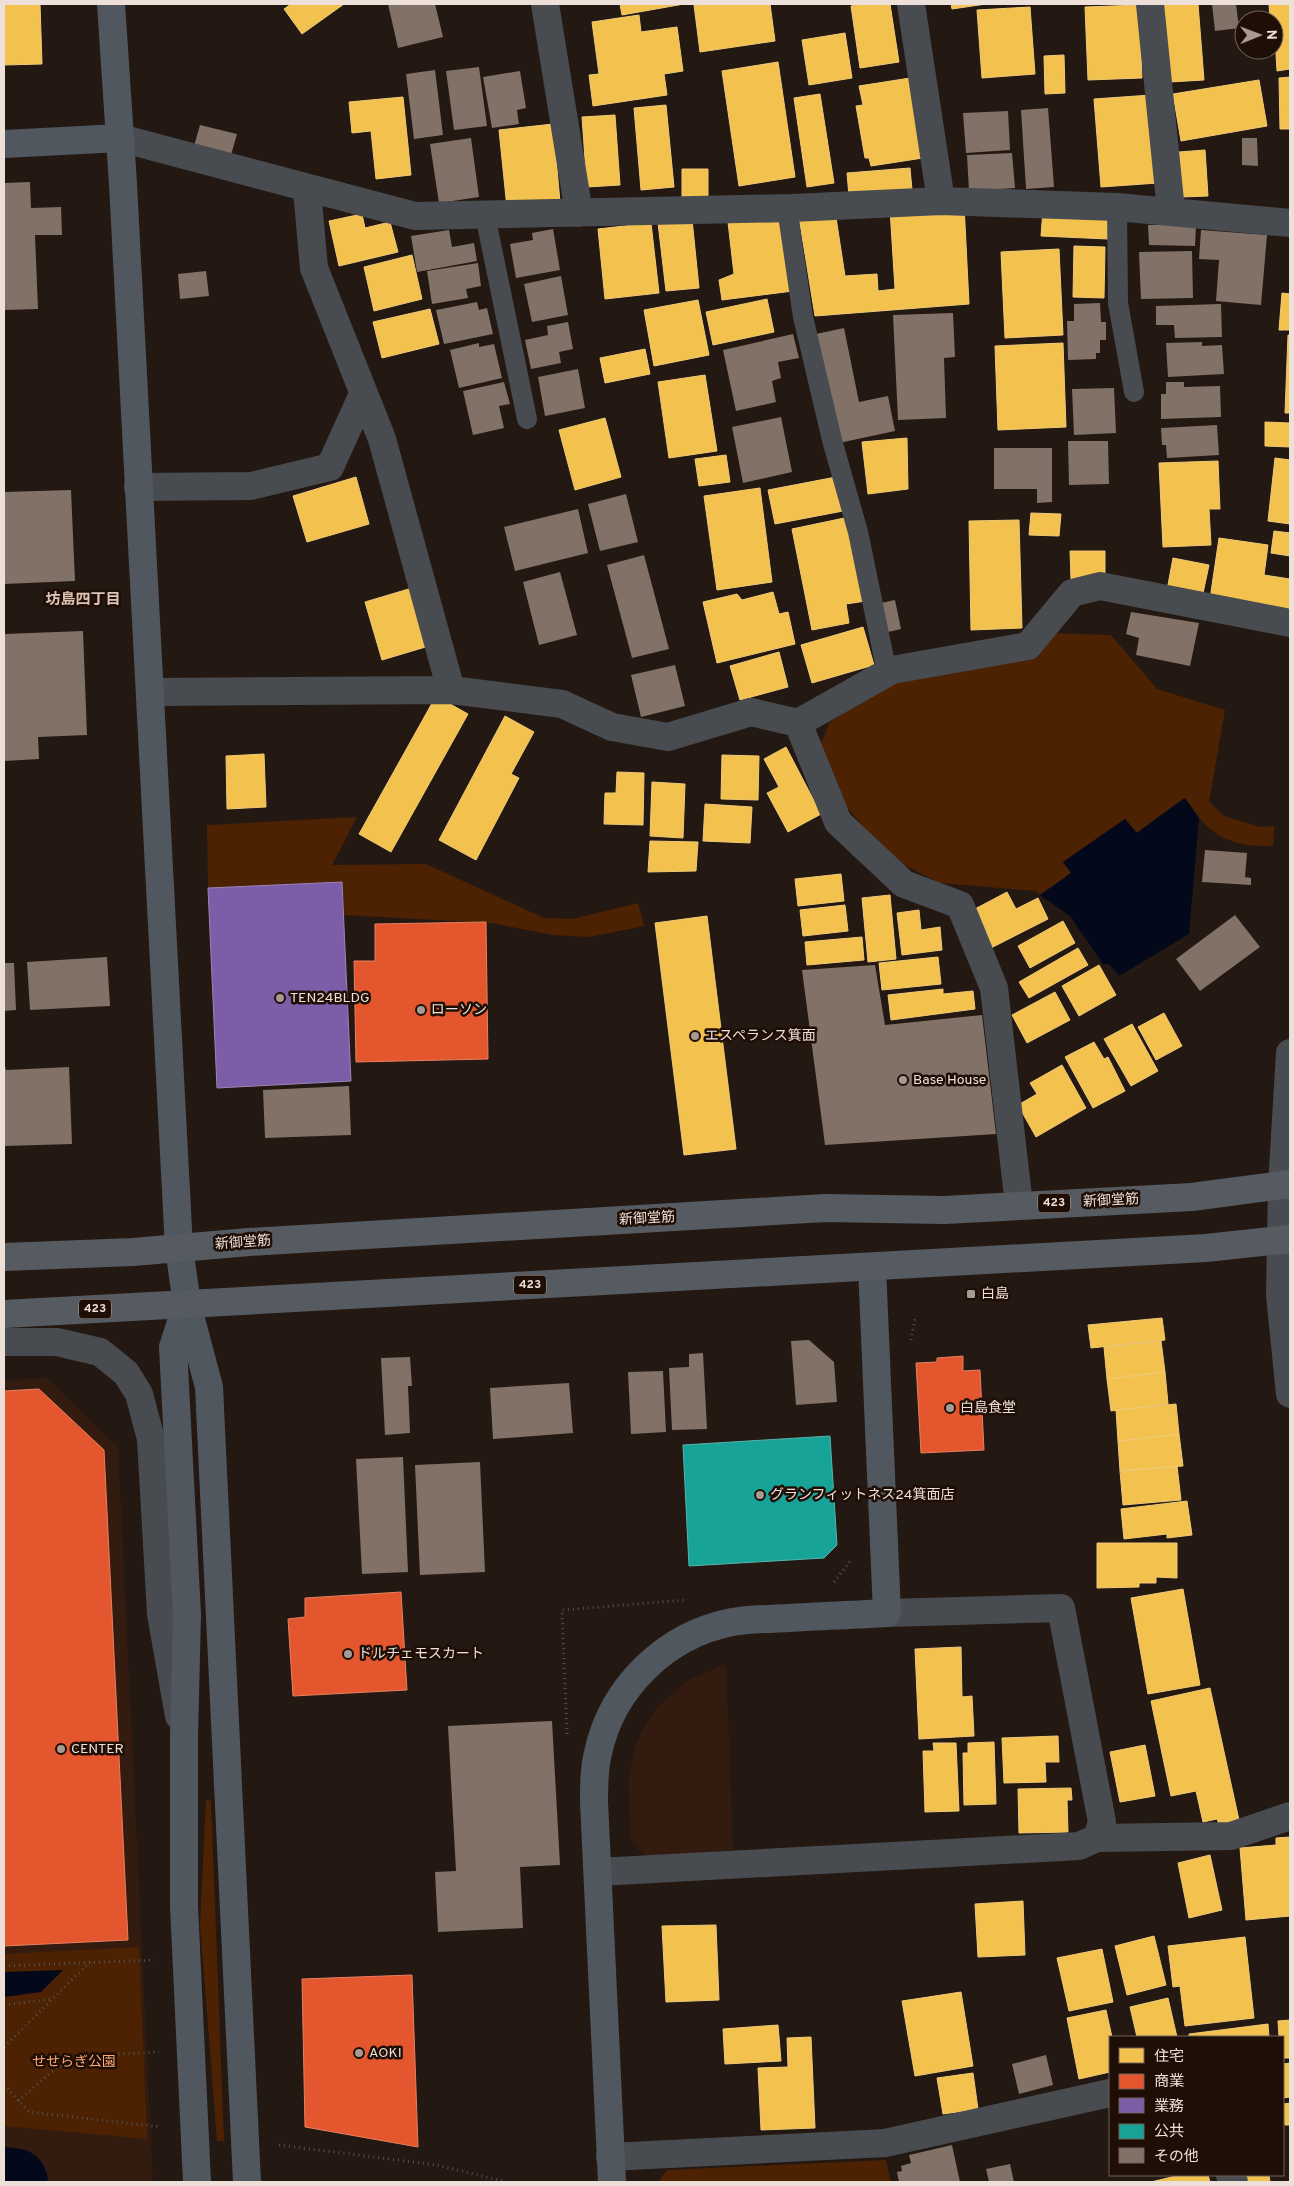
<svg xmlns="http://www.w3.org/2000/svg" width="1294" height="2186" font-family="Overpass,'Noto Sans JP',sans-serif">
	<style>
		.built { fill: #331c0f }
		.green { fill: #4d2203 }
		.water { fill: #03091b }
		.homes { fill: #f2c14e; stroke: #f0ca78 }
		.shops { fill: #e4572e; stroke: #e78061 }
		.offices { fill: #7b5ea7; stroke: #9d85b6 }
		.public { fill: #17a398; stroke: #57b5ac }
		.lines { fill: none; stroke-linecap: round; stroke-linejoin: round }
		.river { stroke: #03091b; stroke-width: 68 }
		.building { fill: #827167 }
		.path { stroke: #515152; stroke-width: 3; stroke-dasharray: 1 4; stroke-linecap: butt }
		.lane { stroke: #484c51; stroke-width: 20 }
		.street { stroke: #484c51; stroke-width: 28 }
		.secondary { stroke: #51575e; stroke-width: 28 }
		.highway { stroke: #565b62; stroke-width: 28 }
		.poi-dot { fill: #a69a93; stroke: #1f0e05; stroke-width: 2 }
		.labels { text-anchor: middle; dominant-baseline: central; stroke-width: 5; stroke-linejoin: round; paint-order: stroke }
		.shield { fill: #1f0e05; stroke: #afa199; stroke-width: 1 }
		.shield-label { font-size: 12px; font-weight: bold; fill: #ede0d9 }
		.poi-label { font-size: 14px; fill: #ede0d9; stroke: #1f0e05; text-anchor: start }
		.street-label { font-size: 14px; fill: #ede0d9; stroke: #1f0e05 }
		.park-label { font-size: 14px; fill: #fea977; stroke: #1f0e05 }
		.neighbourhood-label { font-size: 15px; font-weight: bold; fill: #dec4b6; stroke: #1f0e05 }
	</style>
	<rect width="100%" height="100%" fill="#231812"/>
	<path class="built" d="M47,1378L118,1447L153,2182H4V1380Z
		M726,1664L733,1850L647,1858L630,1838L629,1776L636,1742L658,1706L690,1679Z"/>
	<path class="green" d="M1048,633L1111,635L1157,689L1225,710L1209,802L1224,816L1260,827L1274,826L1273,846C1227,847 1210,835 1184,798L1136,833L1125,819L1063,862L1072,873L1040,895L1036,891L939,883L903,864L877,843L835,793L823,767L821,743L830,722L887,684L1033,659Z
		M357,817L332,865L426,864L544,918L572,919L638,903L644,926L589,937L553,935L492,923L344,915L342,882L208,888L207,825Z
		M206,1800L211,1801L224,2141H217L200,1924Z
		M139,1947L147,2139L4,2126V1954Z
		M886,2160L891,2182H658L667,2170Z"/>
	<path class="water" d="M1185,798L1199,818L1189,934L1119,976L1109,964H1103L1070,916L1040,895L1071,873L1063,862L1125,819L1137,833Z
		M63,1970L41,1992L4,1997V1972Z"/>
	<path class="homes" d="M4,4H40L42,64L4,65Z
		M291,4H344L302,34L284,9Z
		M620,4H684L622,15Z
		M703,4H770L775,41L700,52L694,5Z
		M863,4H890L899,62L860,68L851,6Z
		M951,4H986L952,9Z
		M1164,4H1198L1204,80L1170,82Z
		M1269,4H1290V69L1277,71L1274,20H1270Z
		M1139,5L1142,78L1088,80L1085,7Z
		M1030,7L1035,74L982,78L977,10Z
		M639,15L641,32L677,27L683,71L664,74L667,95L593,106L589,75L599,74L592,22Z
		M845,33L852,78L809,85L802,40Z
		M1064,55L1065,93L1045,94L1044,56Z
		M778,62L795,177L739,186L722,71Z
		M1290,77V129H1280L1279,78Z
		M910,78L923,158L871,166L869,158H865L856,106L863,105L859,86Z
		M1259,80L1267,126L1181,141L1173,94Z
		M820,94L834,183L807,187L794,98Z
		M1151,95L1158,183L1101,187L1094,99Z
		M403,97L411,175L376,179L371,131L352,133L349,102Z
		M666,105L674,187L641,190L634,108Z
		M615,115L620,185L587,187L582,117Z
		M553,124L560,202L507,208L499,130Z
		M1205,150L1208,196L1182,197L1179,152Z
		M910,168L912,190L849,196L847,173Z
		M682,169H708V199H682Z
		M964,204L969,304L815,316L799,217L835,211L845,276L877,274L878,291L895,289L890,209Z
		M1043,210L1109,212L1108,239L1041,236Z
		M362,214L365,228L390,222L398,252L339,266L329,221Z
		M784,215L793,291L722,300L719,280L734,274L728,222Z
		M692,219L699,288L666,291L658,223Z
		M651,223L659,293L605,299L598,229Z
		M1074,246L1105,247L1104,298L1073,297Z
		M1059,249L1063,335L1005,338L1001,252Z
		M412,255L422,299L374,311L364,267Z
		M1282,293L1290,294V330H1279Z
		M767,299L774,332L713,345L706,312Z
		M698,300L709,355L654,366L644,310Z
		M430,309L439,344L382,358L373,322Z
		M1288,335H1290V413H1285Z
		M1063,343L1066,427L998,430L995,346Z
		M645,349L650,374L605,383L600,358Z
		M705,375L717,451L669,458L658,382Z
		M605,418L621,477L575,490L559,430Z
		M1265,422L1290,423V447L1265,446Z
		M907,438L908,489L868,494L862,442Z
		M726,455L730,482L699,486L695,459Z
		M1275,458L1290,460V524L1268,521Z
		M1218,461L1220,509H1209L1211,545L1163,547L1159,463Z
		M356,477L369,524L307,542L293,496Z
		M836,477L843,511L775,524L768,490Z
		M760,488L772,582L717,590L704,496Z
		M1031,513L1061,514L1059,536L1029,535Z
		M849,517L866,601L846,604L849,623L812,630L792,529Z
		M1019,520L1022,628L971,630L969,521Z
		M1274,531L1290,533V556L1271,553Z
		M1219,538L1268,545L1264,575L1290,579V611L1210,599Z
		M1070,551H1105V579H1071Z
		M1173,558L1209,565L1202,598L1167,590Z
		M412,588L429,646L382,660L365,602Z
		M773,592L779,614L788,612L795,644L717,663L703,602L737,594L742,600Z
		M863,627L874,665L812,683L801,645Z
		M779,652L788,687L740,700L730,666Z
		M436,696L468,714L391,852L359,834Z
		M505,716L534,732L511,774L519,778L476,860L439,840Z
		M786,747L821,814L788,832L767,793L779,787L764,759Z
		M264,754L266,807L227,809L226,756Z
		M722,755L759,756L758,800L721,799Z
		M617,772L644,773L643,825L604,824L605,793H616Z
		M652,782L685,784L683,838L650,836Z
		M705,804L752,807L750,843L703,841Z
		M650,841L698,842L696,871L648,872Z
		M841,874L844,901L798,906L795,879Z
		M1007,892L1016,909L1038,898L1048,919L989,949L971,911Z
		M890,895L896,959L868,962L862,898Z
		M845,905L848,931L803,936L800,910Z
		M919,910L921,930L940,927L942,950L902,955L897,913Z
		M707,916L736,1149L684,1155L655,923Z
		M1063,921L1075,943L1030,968L1018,946Z
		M862,937L864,960L807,965L805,942Z
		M1078,948L1088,965L1029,998L1019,982Z
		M938,957L941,984L882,990L879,963Z
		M1099,965L1116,995L1079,1016L1062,986Z
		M943,989V994L973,991L975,1009L891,1020L888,995Z
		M1055,992L1070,1020L1027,1043L1012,1015Z
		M1164,1013L1182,1046L1156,1060L1138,1027Z
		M1132,1024L1158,1071L1131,1086L1104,1039Z
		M1094,1042L1104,1059L1108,1057L1125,1091L1093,1108L1065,1057Z
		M1062,1065L1086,1108L1036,1137L1018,1105L1037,1094L1030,1083Z
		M1162,1318L1165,1340L1091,1348L1088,1325Z
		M1161,1341L1165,1372L1107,1379L1104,1347Z
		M1165,1372L1168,1404L1111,1411L1107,1379Z
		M1176,1404L1179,1434L1118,1441L1116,1410Z
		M1179,1434L1183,1466L1120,1471L1118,1441Z
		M1177,1466L1181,1500L1123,1505L1120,1471Z
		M1187,1501L1192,1535L1167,1538V1534L1124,1539L1121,1509Z
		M1097,1543H1177V1578L1156,1577V1583H1139V1587L1097,1588Z
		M1183,1589L1200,1685L1148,1694L1131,1598Z
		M961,1647L962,1697L972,1696L974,1736L919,1739L915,1649Z
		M1210,1688L1239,1820L1219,1824L1217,1819L1203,1822L1196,1791L1171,1796L1151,1701Z
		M1058,1736L1059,1762H1045L1046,1782L1004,1783L1002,1738Z
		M994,1742L996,1804L964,1805L963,1753H968V1743Z
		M933,1743H956L959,1811L925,1812L923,1751H934Z
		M1145,1745L1155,1796L1120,1802L1110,1752Z
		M1071,1788L1072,1800H1067L1068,1832L1019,1833L1018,1789Z
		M1290,1837V1916L1246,1920L1240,1848L1276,1845V1838Z
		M1210,1855L1222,1910L1189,1918L1178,1863Z
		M1023,1901L1025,1955L978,1957L975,1904Z
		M716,1925L719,2000L666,2002L662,1926Z
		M1154,1936L1166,1985L1127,1995L1115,1946Z
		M1245,1937L1254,2018L1185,2026L1180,1986L1173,1987L1168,1946Z
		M1102,1949L1113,2002L1069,2011L1057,1958Z
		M961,1992L973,2066L915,2076L902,2001Z
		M1168,1998L1177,2037H1137L1130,2007Z
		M1106,2010L1112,2037L1110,2072L1079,2079L1067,2018Z
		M1290,2020V2058H1283V2037H1279L1278,2021Z
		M1268,2024L1269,2037H1189V2034Z
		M778,2025L781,2061L725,2064L723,2029Z
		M811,2037L815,2128L761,2130L758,2068L788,2067L787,2038Z
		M1290,2063V2097L1283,2098V2064Z
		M973,2073L978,2109L943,2114L937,2078Z
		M1290,2103V2125H1285L1283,2104Z
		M1180,2175H1208L1210,2182H1151Z
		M1244,2175H1269L1270,2182H1248Z"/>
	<path class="shops" d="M486,922L488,1059L356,1062L354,961H375V924Z
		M963,1356V1371L980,1370L984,1450L921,1453L916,1363L937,1362V1358Z
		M39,1389L104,1450L128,1940L4,1946V1391Z
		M401,1592L407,1690L293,1696L288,1619L305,1617V1598Z
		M412,1975L418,2147L305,2127L302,1979Z"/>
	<path class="offices" d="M342,882L351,1081L217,1088L208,888Z"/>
	<path class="public" d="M830,1436L837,1545L824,1558L689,1566L683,1445Z"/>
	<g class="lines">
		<path class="river" d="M4,2181L14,2182"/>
	</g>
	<path class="building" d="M388,4H435L443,37L398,48Z
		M1212,4H1236L1239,28L1215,31Z
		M479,67L487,126L454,130L446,71Z
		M435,70L443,135L414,139L406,74Z
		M520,71L526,108L517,110L519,124L492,128L483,77Z
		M1048,108L1054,187L1026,189L1021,110Z
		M1008,111L1010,150L966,153L963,113Z
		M200,125L237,134L231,155L194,146Z
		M471,138L479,197L439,203L430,144Z
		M1242,138H1257L1258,166L1242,165Z
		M1012,153L1015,188L969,191L967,155Z
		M30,182L31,208L61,207L62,235H35L38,309L4,310V183Z
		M1148,225H1196L1195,246L1149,245Z
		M553,229L560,270L516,278L510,244L533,240L532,233Z
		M449,230L452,247L474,243L477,261L417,272L411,236Z
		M1201,230L1267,235L1261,305L1216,301L1219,260L1199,259Z
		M1192,251L1193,298L1141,299L1139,252Z
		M478,263L481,286L466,289L468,298L432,304L427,271Z
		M206,271L209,296L180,299L178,274Z
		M561,276L568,315L532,322L524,284Z
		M477,302L479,310L487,308L493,334L444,344L436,310Z
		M1100,303L1101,322H1106V340H1100V353H1096V359L1068,360L1067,321H1074V304Z
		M1221,304L1222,337L1175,338L1174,325H1156V306Z
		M953,313L955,357L944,358L946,418L898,420L893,315Z
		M568,322L573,349L559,352L561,363L531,369L525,340L548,335L547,326Z
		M844,328L859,402L888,396L895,431L839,443L816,334Z
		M793,334L799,358L778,362L781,378L772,381L776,402L736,411L723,350Z
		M1202,342V346L1222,345L1224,374L1168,377L1166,343Z
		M479,343V347L494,344L502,378L459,388L450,350Z
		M578,369L585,408L545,416L538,377Z
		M504,382L510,404L499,406L504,428L473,435L463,391Z
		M1166,382H1184V387L1220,386L1221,417L1161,419V394H1166Z
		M1114,388L1116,433L1074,435L1072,389Z
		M781,417L792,472L743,483L732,427Z
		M1217,425L1219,455L1167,458L1166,445H1162L1161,428Z
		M1068,441H1108L1109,484L1069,485Z
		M994,448H1052V502L1037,503V489H994Z
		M71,490L75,581L4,584V492Z
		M626,494L638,542L600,551L588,504Z
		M578,509L588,553L515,571L504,527Z
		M644,555L669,649L632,658L607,565Z
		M560,572L577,635L539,645L523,582Z
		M895,600L901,629L888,632L881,603Z
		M1131,612L1199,623L1190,666L1136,655L1139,638L1126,634Z
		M83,631L87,735L38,737L39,759L4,761V634Z
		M675,665L685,706L641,717L631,675Z
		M1205,850L1247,853L1245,877L1251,878V885L1202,882Z
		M1235,915L1260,947L1200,991L1176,959Z
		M107,957L110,1006L30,1010L27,962Z
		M4,963H14L16,1010L4,1011Z
		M875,965L885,1025L982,1015L996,1134L825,1145L802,970Z
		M4,1062L6,1070L69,1067L72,1144L4,1146Z
		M349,1086L351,1135L265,1138L263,1090Z
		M809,1340L834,1362L837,1402L796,1405L791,1341Z
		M703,1353L707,1429L672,1430L669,1368L689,1367V1354Z
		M410,1357L412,1386H408L410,1433L385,1435L381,1358Z
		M663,1371L666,1432L631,1434L628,1372Z
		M569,1383L573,1433L493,1439L490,1388Z
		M403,1457L408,1572L362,1574L356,1459Z
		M480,1462L485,1572L420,1575L415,1465Z
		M552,1721L560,1865L520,1867L523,1928L438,1932L435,1872L456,1871L448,1726Z
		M1046,2055L1053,2085L1019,2094L1012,2064Z
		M952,2145L960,2182H899L897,2172L902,2171L901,2166L911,2163L909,2155Z
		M1010,2164L1014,2182H989L986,2169Z"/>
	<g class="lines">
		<path class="path" d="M911,1340L915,1319
			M834,1582L850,1561
			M567,1734L562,1610L686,1600
			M4,1966L154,1960
			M4,2005L52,1999
			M4,2047L90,1962
			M4,2085L29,2112L161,2127
			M18,2101L56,2068L95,2055L159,2052
			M279,2145L437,2165L506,2182"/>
		<path class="lane" d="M1117,207L1118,303L1134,392
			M787,208L803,317L832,440L858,532L887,673
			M485,215L527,419"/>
		<path class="street" d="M545,4L579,213
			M911,4L941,201
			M1150,4L1171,211
			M120,138L415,216L792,208L941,201L1117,207L1290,223
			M307,190L314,268L382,439L451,690
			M138,487L251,486L330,467L363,394
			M150,692L451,690L562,704L612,727L668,737L751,712L798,723L892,670L1028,646L1072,593L1100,586L1290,623
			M798,723L838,822L904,884L960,905L994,988L1019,1205
			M1290,1053L1282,1186L1280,1295L1290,1394
			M4,1342H57L100,1352L126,1373L139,1394L151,1439L161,1614L179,1716
			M1097,1838L1231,1836L1290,1816
			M598,1872L1079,1846L1097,1838L1102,1822L1061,1608L887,1613
			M610,2157L885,2143L1110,2093
			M1230,2175L1234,2182"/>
		<path class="secondary" d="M111,4L123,184L179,1248L187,1304L209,1387L247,2182
			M4,144L120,138
			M187,1304L173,1347L187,1615L184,1737V1906L197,2182
			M612,2182L594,1802C594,1785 594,1769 598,1753C612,1687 666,1635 732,1622C750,1619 770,1619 788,1618C821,1616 854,1615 887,1613L872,1267"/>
		<path class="highway" d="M4,1257L133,1252L249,1242L825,1208L944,1210L1192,1197L1290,1184
			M4,1314L1206,1248L1290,1239"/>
	</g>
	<g class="poi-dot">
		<circle cx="280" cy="998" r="5"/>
		<circle cx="421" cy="1010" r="5"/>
		<circle cx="695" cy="1036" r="5"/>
		<circle cx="903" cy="1080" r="5"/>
		<rect x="966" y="1289" width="10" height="10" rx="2.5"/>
		<circle cx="950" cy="1408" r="5"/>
		<circle cx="760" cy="1495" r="5"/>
		<circle cx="348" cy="1654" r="5"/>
		<circle cx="61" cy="1749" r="5"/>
		<circle cx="359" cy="2053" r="5"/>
	</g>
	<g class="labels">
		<g class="shield">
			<rect x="1038" y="1193.5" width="32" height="19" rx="4"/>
			<rect x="514" y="1275.5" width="32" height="19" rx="4"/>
			<rect x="79" y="1299.5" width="32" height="19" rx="4"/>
		</g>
		<g class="shield-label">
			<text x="1054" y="1203">423</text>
			<text x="530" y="1285">423</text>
			<text x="95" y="1309">423</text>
		</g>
		<g class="poi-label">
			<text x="290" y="998">TEN24BLDG</text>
			<text x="431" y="1010">ローソン</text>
			<text x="705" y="1036">エスペランス箕面</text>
			<text x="913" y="1080">Base House</text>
			<text x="981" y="1294">白島</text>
			<text x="960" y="1408">白島食堂</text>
			<text x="770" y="1495">グランフィットネス24箕面店</text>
			<text x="358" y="1654">ドルチェモスカート</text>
			<text x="71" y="1749">CENTER</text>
			<text x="369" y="2053">AOKI</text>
		</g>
		<g class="street-label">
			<text transform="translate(1111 1201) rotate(-3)">新御堂筋</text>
			<text transform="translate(647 1219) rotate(-3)">新御堂筋</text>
			<text transform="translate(243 1243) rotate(-4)">新御堂筋</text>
		</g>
		<g class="park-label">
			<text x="74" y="2062">せせらぎ公園</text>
		</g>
		<g class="neighbourhood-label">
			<text x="83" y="600">坊島四丁目</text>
		</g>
	</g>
	<rect width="1294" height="2186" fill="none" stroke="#ede0d9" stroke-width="10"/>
	<rect x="1109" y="2036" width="175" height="140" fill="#1f0e05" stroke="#71625a"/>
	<rect x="1119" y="2048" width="25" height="15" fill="#f2c14e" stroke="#71625a"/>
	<text x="1154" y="2061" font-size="15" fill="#ede0d9">住宅</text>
	<rect x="1119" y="2074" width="25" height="15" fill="#e4572e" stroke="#71625a"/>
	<text x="1154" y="2086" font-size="15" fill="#ede0d9">商業</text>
	<rect x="1119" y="2098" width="25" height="15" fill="#7b5ea7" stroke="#71625a"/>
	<text x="1154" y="2111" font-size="15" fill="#ede0d9">業務</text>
	<rect x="1119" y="2124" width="25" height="15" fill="#17a398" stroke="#71625a"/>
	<text x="1154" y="2136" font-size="15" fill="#ede0d9">公共</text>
	<rect x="1119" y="2148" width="25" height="15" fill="#827167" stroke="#71625a"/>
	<text x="1154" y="2161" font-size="15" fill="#ede0d9">その他</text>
	<g transform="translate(1259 35) rotate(89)"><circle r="24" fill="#1f0e05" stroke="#71625a"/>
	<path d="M0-4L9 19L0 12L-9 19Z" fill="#a69a93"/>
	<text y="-8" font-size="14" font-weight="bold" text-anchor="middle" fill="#ede0d9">N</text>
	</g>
</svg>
